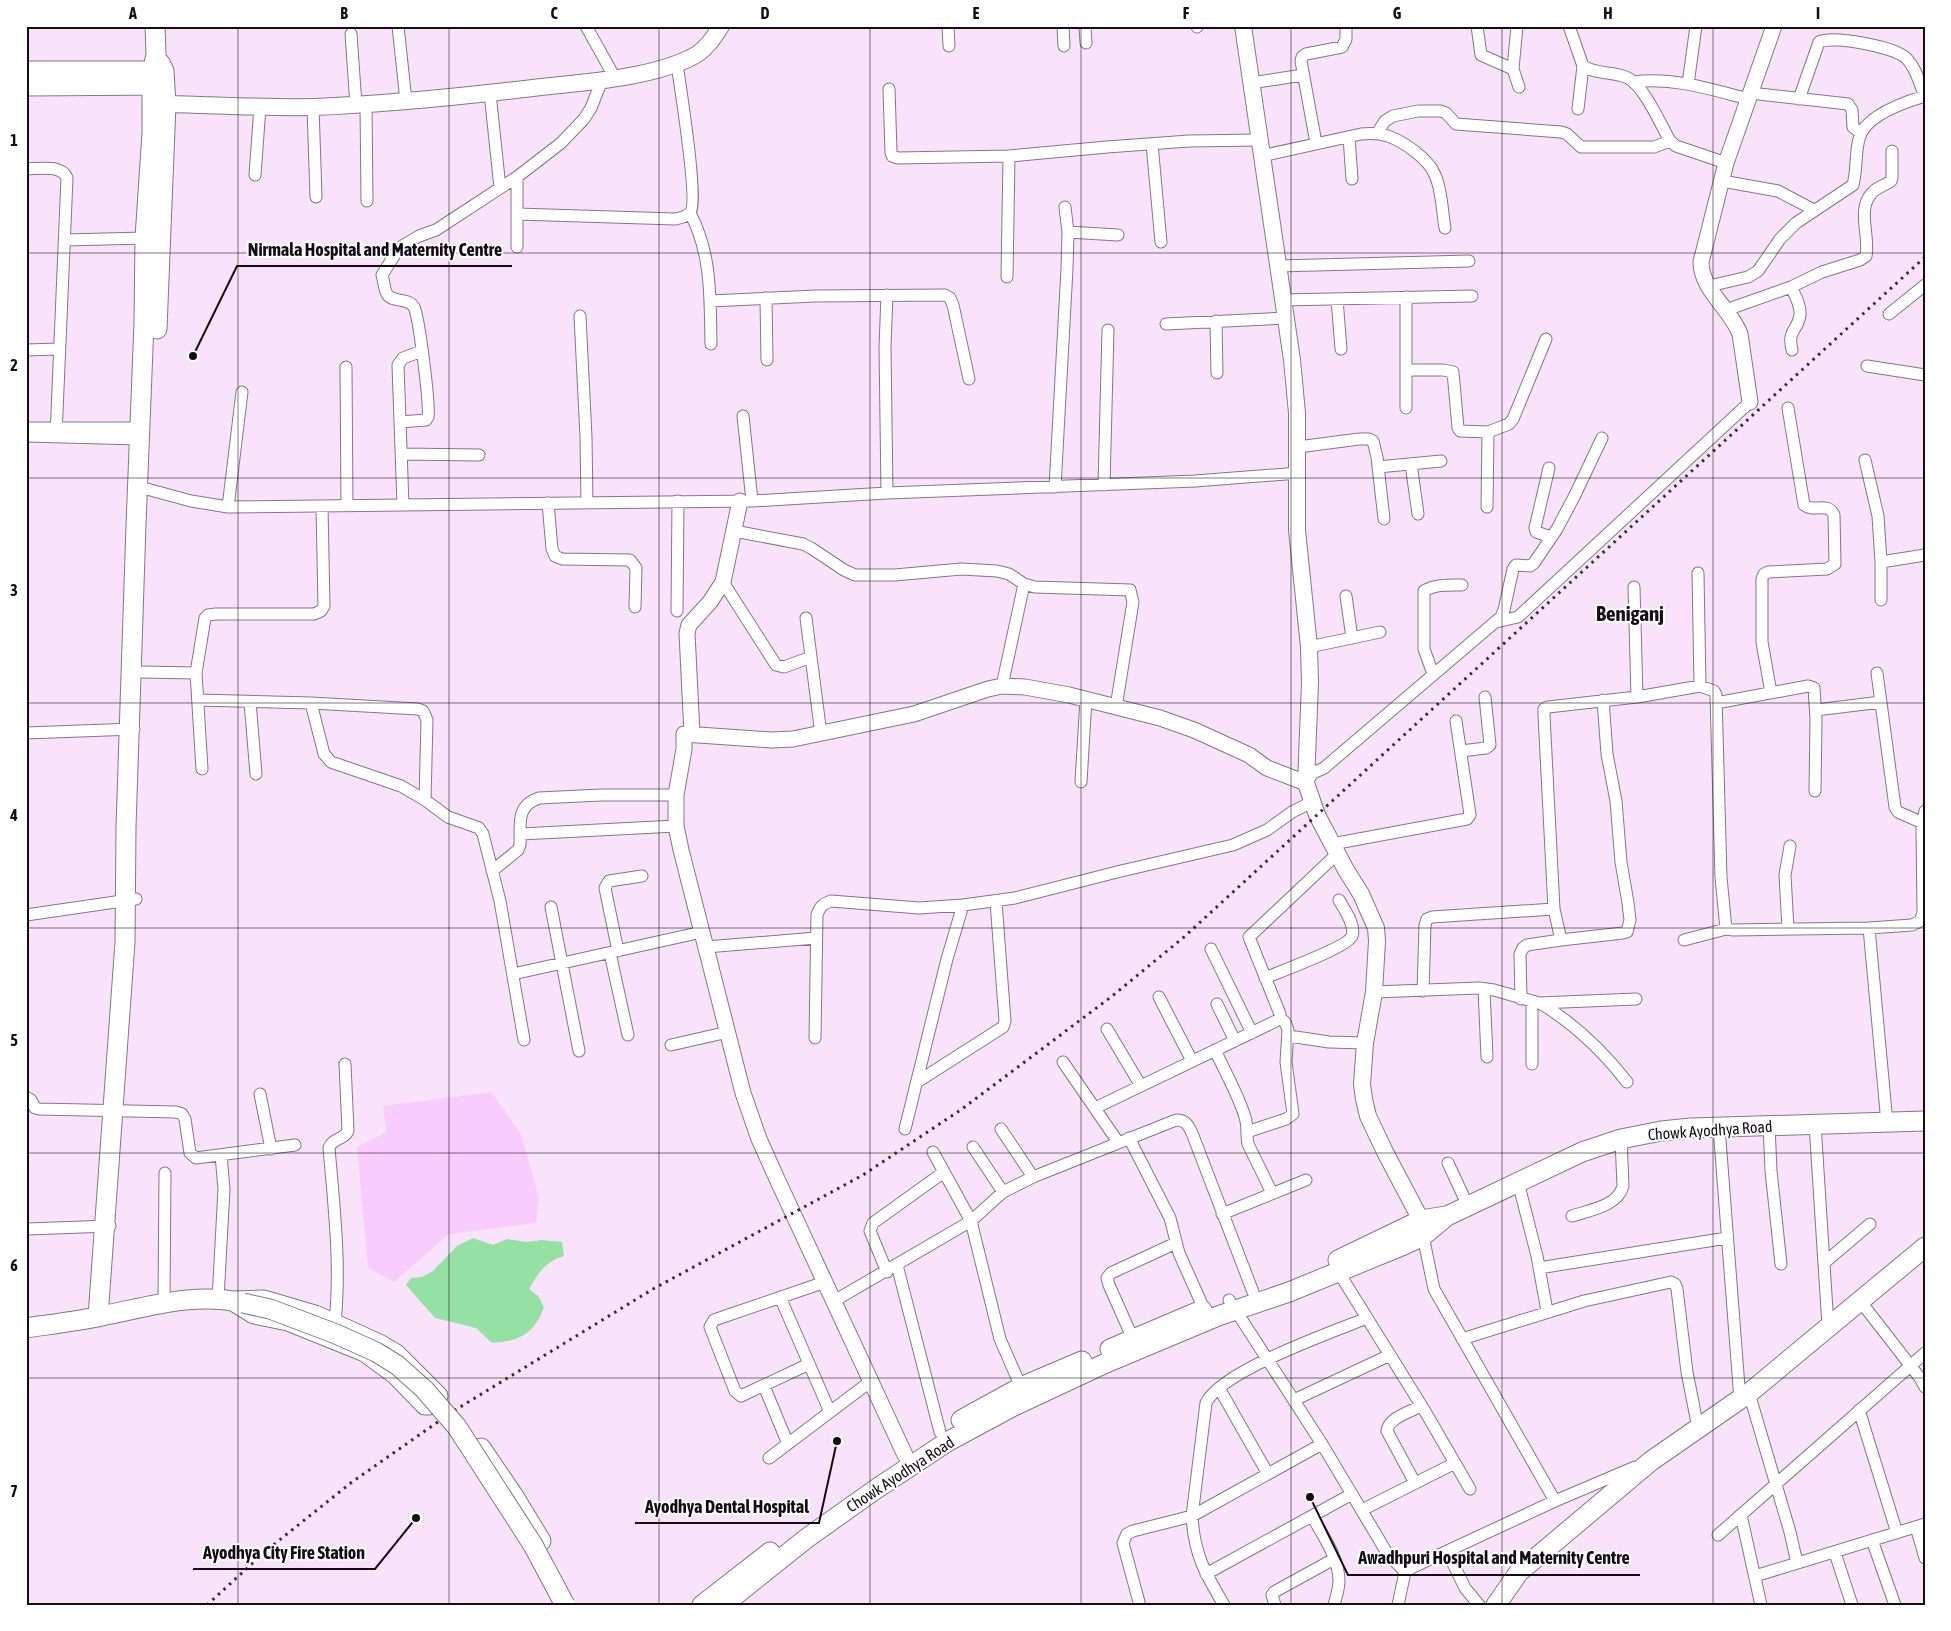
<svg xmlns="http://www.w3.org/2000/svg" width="1951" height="1631" font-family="'Asap Condensed',sans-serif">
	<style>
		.green { fill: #f8cdfd }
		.water { fill: #95e1a3 }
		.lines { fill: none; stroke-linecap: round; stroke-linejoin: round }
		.minor-casing { stroke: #87758a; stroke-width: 13 }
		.tertiary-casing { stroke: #87758a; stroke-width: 17 }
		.secondary-casing { stroke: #87758a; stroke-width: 18 }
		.primary-casing { stroke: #87758a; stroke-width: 21 }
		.minor { stroke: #fff; stroke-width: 11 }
		.tertiary { stroke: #fff; stroke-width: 15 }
		.secondary { stroke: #fff; stroke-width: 16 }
		.primary { stroke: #fff; stroke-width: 19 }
		.rail { stroke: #352c36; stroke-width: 3; stroke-dasharray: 2.5 5; stroke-linecap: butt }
		.primary-bridge-casing { stroke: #87758a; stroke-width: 21; stroke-linecap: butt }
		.primary-bridge { stroke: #fff; stroke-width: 19 }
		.grid { fill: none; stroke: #130c14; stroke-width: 1; stroke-opacity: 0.55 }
		.labels { text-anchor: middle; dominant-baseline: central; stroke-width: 4; stroke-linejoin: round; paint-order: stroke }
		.street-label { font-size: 16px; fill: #130c14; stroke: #fff }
		.district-label { font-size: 21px; font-weight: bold; fill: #130c14; stroke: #fff }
		.leader { fill: none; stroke: #130c14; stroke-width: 2 }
		.callout-dot { fill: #130c14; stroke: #fff; stroke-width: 2 }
		.callout-label { font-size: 18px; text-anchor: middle; font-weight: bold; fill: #130c14; stroke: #fff; stroke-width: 4; stroke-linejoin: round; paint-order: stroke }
		.neatline { fill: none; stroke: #130c14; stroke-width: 2 }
		.grid-label { font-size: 16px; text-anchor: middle; font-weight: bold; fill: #130c14 }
	</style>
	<rect width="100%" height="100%" fill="#f8e3fa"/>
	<path class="green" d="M491,1092L521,1134L539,1198L536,1223L449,1234L394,1282L368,1268L357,1147L386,1132L383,1106Z"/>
	<path class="water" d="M473,1238L493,1245L507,1239L527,1242L542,1240L562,1242L564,1256C545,1262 539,1272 529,1289L538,1296L544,1307C534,1334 520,1341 492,1343L476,1328L435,1318L406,1285L411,1278L422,1277L433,1271L457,1246Z"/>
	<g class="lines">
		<defs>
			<path id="minor" d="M398,26L406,101
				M586,26L615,78
				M948,26L949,46
				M1063,26L1064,46
				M1085,26L1086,43
				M1477,26L1481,55L1513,69L1519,87
				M1569,26L1583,66C1597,75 1614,71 1628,78C1644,86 1661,125 1670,141L1676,146L1726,163
				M1197,27V26
				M351,34L356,105
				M1513,69L1517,26
				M1634,82C1673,77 1710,89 1748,99
				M1251,83L1303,75
				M1688,84L1696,26
				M889,89L891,152L892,156L898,158L1009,156L1107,147L1189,141L1259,140
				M490,93L500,188
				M1750,93L1848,104L1852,110L1853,127L1861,133
				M1799,99L1819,42C1834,35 1894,47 1906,58C1916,67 1920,85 1925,97
				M366,104L367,201
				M313,107L316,197
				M1578,109L1583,66
				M1377,133L1385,121L1393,116L1418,111H1441L1446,113L1456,124L1561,132L1567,134L1581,147H1654L1670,141
				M1349,137L1352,179
				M1316,143L1301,61L1302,57L1306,54L1342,47L1346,39V26
				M1152,144L1161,242
				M1261,156L1361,134C1370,133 1379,133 1388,136C1404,142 1428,158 1435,175C1442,190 1442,211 1445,228
				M26,169C39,169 61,164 67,178L56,436
				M255,175L260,107
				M1722,181L1778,191L1814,210
				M690,213C712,254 710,299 711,344
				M517,214L675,219C680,218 686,217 690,213C699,203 680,85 677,64
				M1068,232L1118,235
				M65,240L145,238
				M517,247V177
				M1278,266L1469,261
				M1007,277L1009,156
				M1709,286L1748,277L1758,271L1780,239L1796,223L1853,185C1857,170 1855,154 1859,139C1864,116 1905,102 1925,96
				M1791,287C1795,295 1801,306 1800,315C1798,331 1787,329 1792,350
				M887,295L885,347L887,493
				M1406,297V408
				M766,298L767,360
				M1337,299L1341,349
				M1283,300L1472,296
				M710,301L815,296L945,295L950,298L953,305L969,379
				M1726,310L1791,287L1822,272L1860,260L1866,256C1870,237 1857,210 1871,194C1875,188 1884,186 1891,181L1892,178V151
				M1889,314L1925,285
				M580,316L586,437L587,503
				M1216,321L1217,373
				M1166,324L1286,318
				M26,350L59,349
				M1867,366L1925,375
				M346,367L347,505
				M1406,370H1443L1453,372L1458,428L1460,431L1488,432
				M743,416L752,501
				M400,422L426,420L428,417C430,404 419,317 414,307C408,297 392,303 387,294C384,289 384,281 382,275L399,248L419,236L436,230L517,177L561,143L584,119L591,108L602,80
				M26,428H140
				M26,436L140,439
				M1298,447L1359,439H1369L1373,441L1377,457L1384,519
				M402,454L479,455
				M1865,460L1878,516L1881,562V600
				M1411,464L1418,514
				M1378,467L1441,461
				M1549,468L1535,528L1536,532L1551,537
				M1104,485L1108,330
				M1055,487L1067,269L1068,232L1065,207
				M147,489L191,501L228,507L752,501L887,493L1195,481L1299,473
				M548,503L552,549L555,556L562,559L630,560L636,568L635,607
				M403,505L398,365L403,358L422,351
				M228,507L242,392
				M1487,507L1488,432L1509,424L1513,419L1546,339
				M734,531L803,544L811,548L844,570L855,575H895L961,569L997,571L1009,574L1024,584L1035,587L1130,590L1133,602L1116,707
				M1881,562L1925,555
				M1698,573L1700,686
				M723,582L776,665L784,667L811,657
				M1634,587L1637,697
				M1346,596L1352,638
				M677,611L678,501
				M806,618L821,734
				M1496,622L1518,617L1750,402
				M1309,647L1380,632
				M141,672L196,673
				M1877,673L1895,807L1898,812L1923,823
				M1433,674L1424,649V591C1435,584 1449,585 1462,585
				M1002,686L1024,584
				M1771,693L1762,642V579L1764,574L1768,572L1827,569L1835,564L1834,515C1828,501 1814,513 1804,505L1788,408
				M198,700L311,703L418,709L423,711L427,720L425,800
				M250,702L256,774
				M311,703L324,754L331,762L401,786L425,800L448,817L479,828L483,834L500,901L524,1040
				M1716,703L1808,686L1814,688L1816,719L1815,791
				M1816,710L1881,702
				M26,733L134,729
				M1461,751L1486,748L1490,745L1485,697
				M202,769L196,673L205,618L208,615L216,614H314L321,611L324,606L322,506
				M1081,782L1086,699
				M1306,783L1313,773L1324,768L1501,617L1504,610L1513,569L1516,565L1530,566L1534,563L1557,529L1575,495L1602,438
				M521,834L676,826
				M1332,844L1467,819L1470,815L1469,808L1456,721
				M492,871L518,850L520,845C521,825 515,806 539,798L601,795H676
				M551,907L579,1051
				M1554,909L1561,940
				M26,915L136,899
				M1869,928L1887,1123
				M1788,929L1785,875L1790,846
				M1684,940L1726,929
				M706,947L816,938
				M1211,949L1252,1033
				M618,951L605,888L609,881L642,876
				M610,953L628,1035
				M513,974L702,932
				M1265,978C1279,972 1348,947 1352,936C1356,925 1344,909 1339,900
				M1484,989L1487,1057
				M1423,991L1425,925L1427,919L1432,917L1554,909L1544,715V709L1548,707L1637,697L1700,686L1714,691L1716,695L1721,877L1726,929L1733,930L1869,928L1912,925L1920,921L1923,913L1922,828L1925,811
				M1374,992L1479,988L1494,990L1539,1003L1636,999
				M1159,997L1192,1061
				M1521,999L1520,954L1523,948L1527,945L1561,940L1623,933L1627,932L1630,920L1628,903L1621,862L1616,801L1607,754L1603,700
				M1532,1001V1064
				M1540,1003C1575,1024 1602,1050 1627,1082
				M1217,1004L1235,1041
				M1107,1029L1141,1086
				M1289,1036L1329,1042L1365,1043
				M815,1038L817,915C820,906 823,904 831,901L919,908L963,905L1015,898L1121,871L1233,845L1267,830L1292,812L1312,802
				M671,1045L728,1032
				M1215,1050C1225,1072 1238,1094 1245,1117C1248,1126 1246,1135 1248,1144L1272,1193
				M1063,1062L1118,1142
				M917,1082L1003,1027L1005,1021L996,902
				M260,1094L271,1149
				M26,1097L31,1100L35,1108L39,1109L176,1112L182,1114L185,1119L190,1153L196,1158L295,1145
				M1095,1108L1276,1021L1280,1018V1014L1249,937L1337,854
				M1815,1124L1828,1326
				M1769,1125L1771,1171L1781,1264
				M1719,1127L1740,1400
				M905,1129L947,959L963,905
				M1001,1129L1033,1177
				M1247,1132L1286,1119L1293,1114L1286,1062L1288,1030L1285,1022L1280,1018
				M1129,1138L1170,1218L1179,1253L1204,1309
				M973,1147L1003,1192
				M933,1152L971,1221L1000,1339L1021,1387
				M1448,1163L1468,1206
				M1518,1182L1537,1256L1547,1311
				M1222,1214L1306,1180
				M1572,1216C1590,1210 1618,1206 1623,1186L1621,1139
				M27,1229L110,1226
				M1423,1236L1434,1289L1555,1501
				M1824,1263L1870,1224
				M897,1265L940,1432
				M1336,1268L1426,1413L1470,1489
				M1539,1268L1727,1238
				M887,1272L870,1231L873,1223L944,1172
				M780,1297L830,1412
				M218,1299L224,1189L221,1155
				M1229,1300L1322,1444L1387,1553L1405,1572
				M834,1301L971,1221L1003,1192L1033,1177L1176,1120C1186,1120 1188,1125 1192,1133L1253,1292
				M164,1302L165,1173
				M1861,1302L1920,1378L1925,1387
				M335,1323C341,1264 334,1207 329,1148C332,1138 344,1140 348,1131L345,1064
				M1133,1339L1109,1285L1107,1278L1111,1273L1176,1243
				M1462,1339L1584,1301L1671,1282L1675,1284L1677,1289L1687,1372L1698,1428
				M809,1364L741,1396L735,1391L710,1327L714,1320L825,1282
				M764,1386L788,1444
				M1219,1388L1268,1474
				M1749,1393L1790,1532L1797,1563
				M1294,1400L1390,1355
				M1859,1410L1897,1533
				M769,1458L871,1381
				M1415,1483L1387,1431C1388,1418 1410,1412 1421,1406
				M1362,1510L1455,1463
				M1741,1515L1761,1605
				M1312,1516C1323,1536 1339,1558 1339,1581C1339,1589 1336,1597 1334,1605
				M1916,1527L1925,1558
				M1718,1535L1925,1353
				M1872,1540L1895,1605
				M1447,1551L1465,1588L1479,1605
				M1835,1553L1852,1605
				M1206,1574L1352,1494
				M1755,1576L1925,1524
				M1139,1602L1123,1543L1127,1534L1133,1531L1192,1516L1322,1444
				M1224,1605C1205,1573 1194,1554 1192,1516L1206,1403C1221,1371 1332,1332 1367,1318
				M1275,1605L1272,1595L1274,1592L1334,1559
				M1398,1605L1405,1572L1413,1567L1555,1501L1635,1467"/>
			<path id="tertiary" d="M1750,402L1740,334C1731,309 1701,290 1701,262L1726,163L1774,26
				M692,734L687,633L689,625L710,602L723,582L740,501
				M905,1455L777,1179L759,1139L743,1093L681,850L676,826V795L684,749V734L772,740L793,739L914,714L988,689L1002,686L1025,687L1069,695L1160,718L1194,730L1249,755L1267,768L1306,783"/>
			<path id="secondary" d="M1243,26L1292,360L1297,413V530L1309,647L1310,683L1306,783L1317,815L1346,870L1361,894L1376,928L1377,941L1374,992L1365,1043L1362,1084L1364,1099L1368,1116L1385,1152L1421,1220L1422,1233
				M166,104C216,105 265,108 314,107C390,104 466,96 541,87C586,82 649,78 690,58C704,52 713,39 721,26"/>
			<path id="primary" d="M26,71H164
				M26,86L164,85
				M157,329L166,104L164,71L160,63
				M1338,1260L1421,1220L1446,1216
				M264,1300L315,1315L379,1344L396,1354L438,1396L429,1405H425L395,1374L365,1352L288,1321L254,1314L233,1301Z
				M98,1317L125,942L126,827L136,525L144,323L145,238L152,133V72L156,55L155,26
				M26,1328C53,1324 80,1321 106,1315C151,1306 197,1292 243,1303
				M1110,1349L1202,1310
				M961,1420L1021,1387L1082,1361
				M481,1448L513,1495L541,1541
				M702,1605L770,1552
				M723,1605L807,1538L876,1489L947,1442L1012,1407L1106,1363L1218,1316L1289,1292L1404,1245L1423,1236L1447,1216L1582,1152L1621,1139L1661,1131L1691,1128L1925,1121
				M1496,1605L1519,1572L1651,1461L1749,1393L1925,1247"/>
		</defs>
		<use href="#minor" class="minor-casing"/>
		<use href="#tertiary" class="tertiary-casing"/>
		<use href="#secondary" class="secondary-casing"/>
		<use href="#primary" class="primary-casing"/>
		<use href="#minor" class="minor"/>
		<use href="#tertiary" class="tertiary"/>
		<use href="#secondary" class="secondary"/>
		<use href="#primary" class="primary"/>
		<path class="rail" d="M207,1605L267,1550L352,1482L452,1412L653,1289L863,1175L962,1109L1111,997L1184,937L1925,257"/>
		<defs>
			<path id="primary-bridge" d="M243,1303L270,1309L336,1334L376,1352L397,1365L424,1389L457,1427L533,1545L565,1605"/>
		</defs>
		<use href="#primary-bridge" class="primary-bridge-casing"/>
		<use href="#primary-bridge" class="primary-bridge"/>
	</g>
	<path class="grid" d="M238,26V1605M449,26V1605M659,26V1605M870,26V1605M1081,26V1605M1291,26V1605M1502,26V1605M1713,26V1605M26,253H1925M26,478H1925M26,703H1925M26,928H1925M26,1153H1925M26,1378H1925"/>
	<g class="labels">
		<g class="street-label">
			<text transform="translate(1710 1130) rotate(-4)">Chowk Ayodhya Road</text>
			<text transform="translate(900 1474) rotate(-33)">Chowk Ayodhya Road</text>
		</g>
		<g class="district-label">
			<text x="1630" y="613">Beniganj</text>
		</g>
	</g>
	<path class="leader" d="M193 356L237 266H512M837 1441L819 1523H635M416 1518L375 1569H193M1310 1497L1348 1575H1640"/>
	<g class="callout-dot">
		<circle cx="193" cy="356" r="5"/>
		<circle cx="837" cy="1441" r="5"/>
		<circle cx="416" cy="1518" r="5"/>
		<circle cx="1310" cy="1497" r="5"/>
	</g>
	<g class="callout-label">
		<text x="375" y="256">Nirmala Hospital and Maternity Centre</text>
		<text x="727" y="1513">Ayodhya Dental Hospital</text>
		<text x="284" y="1559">Ayodhya City Fire Station</text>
		<text x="1494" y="1564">Awadhpuri Hospital and Maternity Centre</text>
	</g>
	<rect width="1951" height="1631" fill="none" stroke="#ffffff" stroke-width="55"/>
	<rect x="28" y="28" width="1896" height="1576" class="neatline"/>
	<g class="grid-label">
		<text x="133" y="19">A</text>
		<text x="344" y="19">B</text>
		<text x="554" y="19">C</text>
		<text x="765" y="19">D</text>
		<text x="976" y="19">E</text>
		<text x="1186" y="19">F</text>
		<text x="1397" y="19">G</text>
		<text x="1608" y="19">H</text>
		<text x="1818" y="19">I</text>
		<text x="14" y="146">1</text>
		<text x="14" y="371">2</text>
		<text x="14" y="596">3</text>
		<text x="14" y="821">4</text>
		<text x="14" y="1046">5</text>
		<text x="14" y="1271">6</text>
		<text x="14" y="1497">7</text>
	</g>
</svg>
